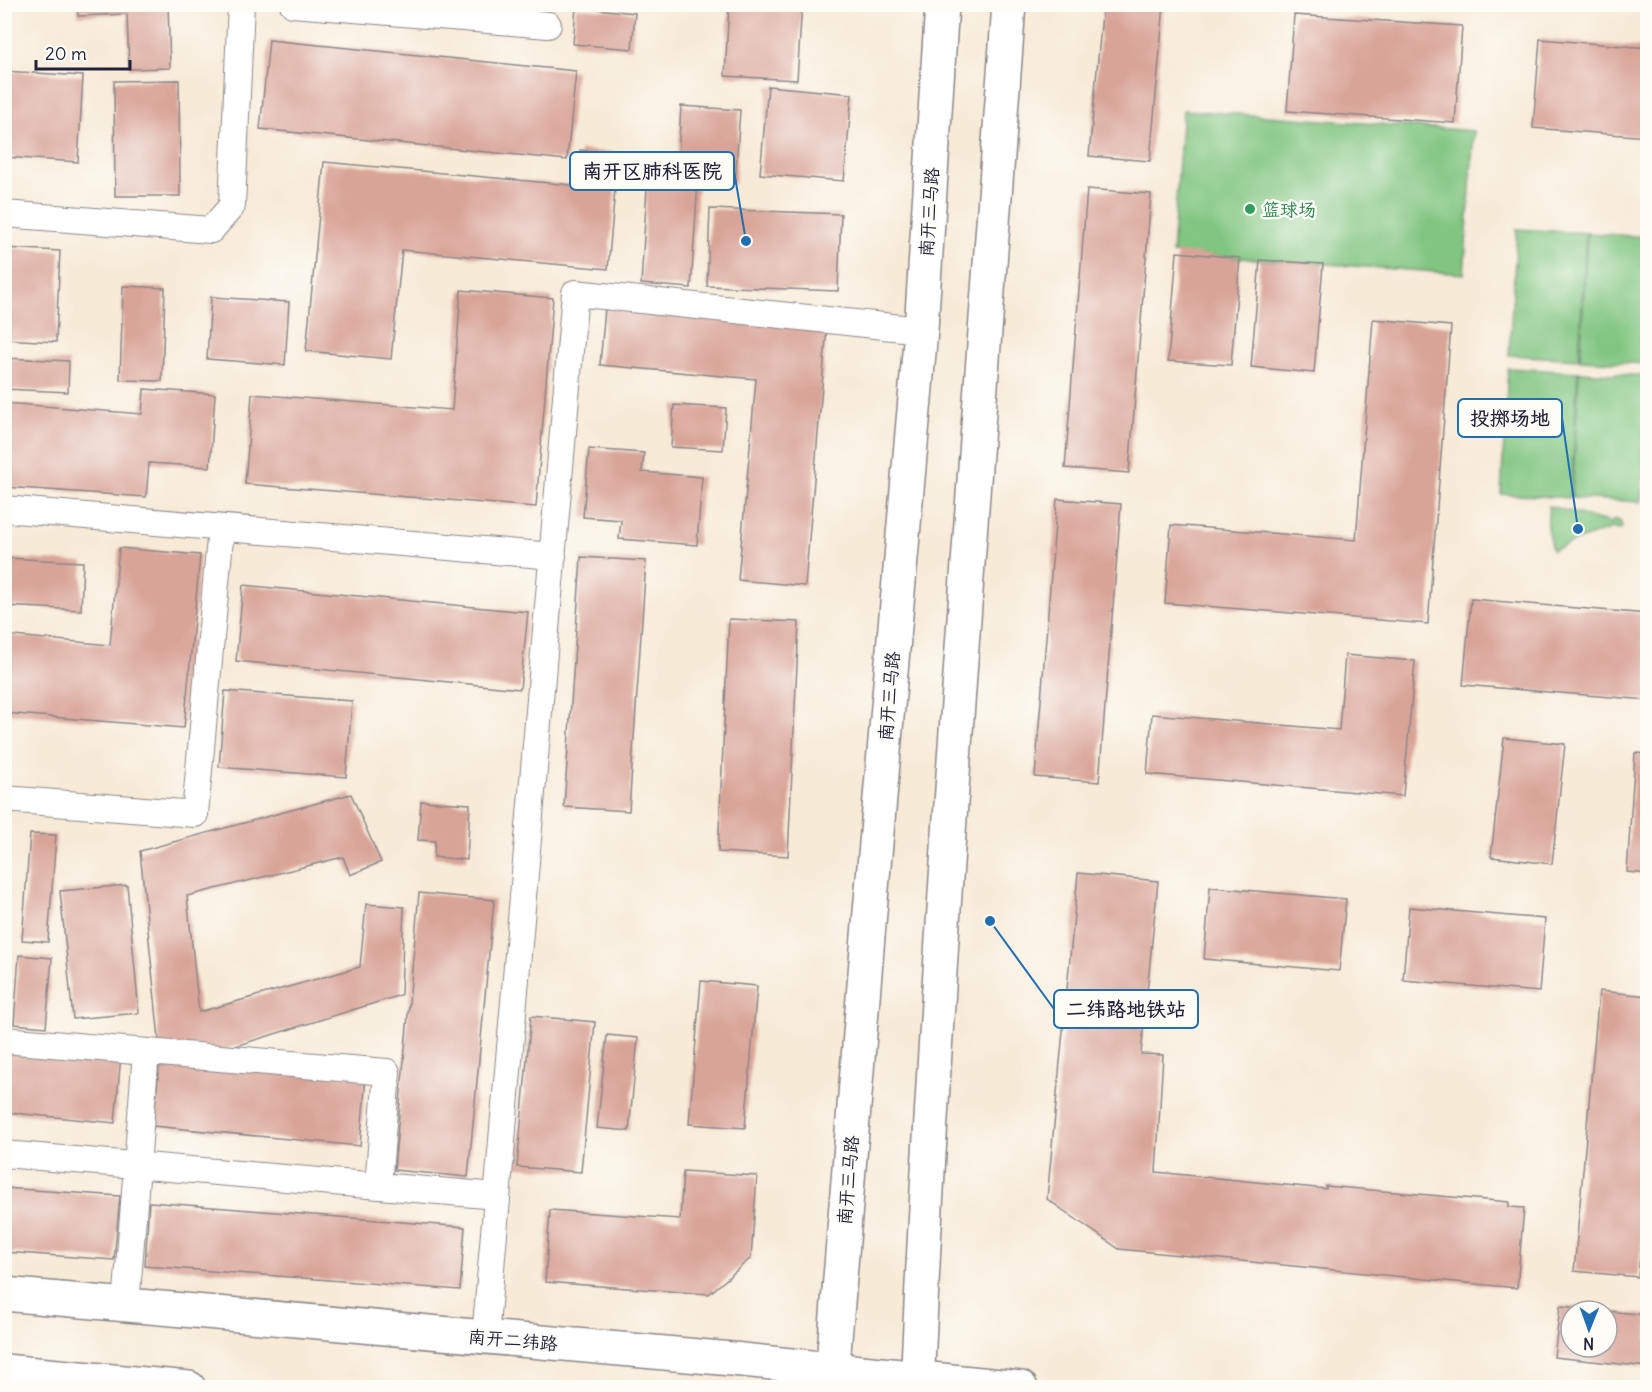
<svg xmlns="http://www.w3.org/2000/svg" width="1652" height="1392" font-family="Delius,'LXGW WenKai TC',sans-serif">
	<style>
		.green { fill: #80c580; stroke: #51745e; stroke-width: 1.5 }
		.building { fill: #d9a498 }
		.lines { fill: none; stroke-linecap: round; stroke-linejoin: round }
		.street-casing { stroke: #8c8689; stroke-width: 28 }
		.secondary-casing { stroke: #8c8689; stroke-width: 36 }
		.primary-casing { stroke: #8c8689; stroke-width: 36 }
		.street { stroke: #fff; stroke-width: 26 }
		.secondary { stroke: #fff; stroke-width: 33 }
		.primary { stroke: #fff; stroke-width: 33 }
		.leisure-dot { fill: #2e9e5b; stroke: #fdfcf7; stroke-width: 2 }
		.labels { text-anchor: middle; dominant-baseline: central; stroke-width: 5; stroke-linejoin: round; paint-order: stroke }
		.leisure-label { font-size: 18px; fill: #27864d; stroke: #fdfcf7; text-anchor: start }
		.street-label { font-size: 18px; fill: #22223b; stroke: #fdfcf7 }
		.leader { fill: none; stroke: #1f6fb2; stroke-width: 2 }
		.callout-dot { fill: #1f6fb2; stroke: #fdfcf7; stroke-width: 2 }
		.callout { fill: #fdfcf7; stroke: #1f6fb2; stroke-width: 2 }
		.callout-label { font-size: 20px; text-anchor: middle; font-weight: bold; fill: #22223b }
	</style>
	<rect width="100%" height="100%" fill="#fdfcf7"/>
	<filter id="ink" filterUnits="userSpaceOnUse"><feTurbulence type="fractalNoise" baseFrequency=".0167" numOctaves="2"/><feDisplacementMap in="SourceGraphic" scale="12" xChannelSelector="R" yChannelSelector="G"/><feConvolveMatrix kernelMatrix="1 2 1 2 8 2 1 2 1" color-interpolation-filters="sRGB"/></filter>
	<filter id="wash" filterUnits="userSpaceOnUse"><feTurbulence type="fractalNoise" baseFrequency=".008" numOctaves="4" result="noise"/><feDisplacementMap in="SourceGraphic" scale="24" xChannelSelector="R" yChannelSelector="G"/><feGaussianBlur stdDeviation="1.35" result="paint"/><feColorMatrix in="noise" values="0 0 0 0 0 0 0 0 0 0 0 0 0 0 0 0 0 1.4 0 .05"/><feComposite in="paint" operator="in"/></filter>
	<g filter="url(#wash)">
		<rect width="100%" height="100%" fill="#f7ead7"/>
		<path class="green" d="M1183,110L1474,131L1464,274L1172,253Z
			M1517,229L1586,233L1579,359L1509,355Z
			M1587,233L1647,237V364L1580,360Z
			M1508,368L1578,372L1571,498L1501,494Z
			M1579,372L1647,376L1641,502L1572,498Z
			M1549,506L1611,523L1615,519L1621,522L1622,528L1619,530L1612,528L1552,550L1547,527Z"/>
		<g id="blocks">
			<path class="building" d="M77,4H168L170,68L129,69L127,14L78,16Z
				M729,4H802L797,80L725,76Z
				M1103,4H1164L1150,161L1089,156Z
				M576,7L635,13L632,49L573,44Z
				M1294,15L1462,26L1455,123L1287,111Z
				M1540,39L1648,48V137L1533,128Z
				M269,40L576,71L567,160L260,129Z
				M4,71L83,76L78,162L4,157Z
				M179,80L180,196H115L114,81Z
				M768,86L852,94L844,181L760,174Z
				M681,106L740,110L735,184L698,181L691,288L641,284L648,172L579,167L580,150L678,157Z
				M324,162L615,189L608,269L402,250L391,359L306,351Z
				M1087,189L1151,194L1129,473L1065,468Z
				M710,209L841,214L838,291L707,286Z
				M4,248L60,251L56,342L4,339Z
				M1177,252L1240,258L1231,365L1168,361Z
				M1260,260L1323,264L1314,373L1251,367Z
				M123,286L165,288L162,381L120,380Z
				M461,290L553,298L536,507L245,484L252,394L452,410Z
				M211,297L289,302L285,365L207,359Z
				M605,308L827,327L805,586L738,580L756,379L600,365Z
				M1373,319L1451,326L1428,624L1165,603L1171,525L1356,540Z
				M4,358L69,361L68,392L4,389Z
				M144,389L215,394L210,467L149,463L146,497L5,487V403L142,414Z
				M674,405L726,408L723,450L671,447Z
				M589,449L644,453L642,472L702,477L697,545L619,539L621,520L583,517Z
				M1057,499L1121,504L1099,782L1035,777Z
				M119,548L200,555L184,728L4,713V635L110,645Z
				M581,557L646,561L629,811L564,807Z
				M4,558L83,562L81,610L4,606Z
				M243,585L528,612L520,689L236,661Z
				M1471,599L1648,614V700L1463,685Z
				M729,619L799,622L788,856L718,852Z
				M1345,655L1415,661L1403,796L1147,774L1152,714L1339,730Z
				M225,691L352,701L346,777L219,767Z
				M1504,738L1565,744L1552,864L1491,857Z
				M1635,753L1648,754V874L1627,872Z
				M351,794L381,862L350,875L343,857L187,896L199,1012L360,967L366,904L404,907L401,995L203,1056L160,1049L140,851Z
				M421,801L470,804L467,860L434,857L435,841L418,840Z
				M30,834L56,835L48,942L22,940Z
				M1078,873L1158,881L1141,1054L1163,1055L1156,1172L1326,1189V1186L1509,1202V1207L1524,1208L1517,1288L1119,1249L1047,1199Z
				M127,885L139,1013L73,1019L60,891Z
				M1210,887L1346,899L1339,971L1204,959Z
				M419,893L494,900L468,1177L394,1170Z
				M1409,907L1545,919L1539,992L1403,980Z
				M19,955L52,958L46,1027L14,1024Z
				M701,981L757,986L745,1128L689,1124Z
				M1599,991L1648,996V1175L1638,1277L1574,1271Z
				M531,1016L595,1022L581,1172L517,1167Z
				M607,1035L638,1038L629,1131L597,1128Z
				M4,1044L121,1055L115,1123L4,1112Z
				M160,1058L366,1078L360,1146L153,1126Z
				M683,1171L757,1176L751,1258L709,1294L545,1282L550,1210L680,1219Z
				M4,1188L120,1196L114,1260L4,1252Z
				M149,1202L465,1227L460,1290L145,1266Z
				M1560,1306L1595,1309V1311H1571V1347H1607V1311L1648,1315V1367L1554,1357Z"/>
		</g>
	</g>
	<g filter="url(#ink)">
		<use href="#blocks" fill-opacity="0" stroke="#8c8689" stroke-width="1.5"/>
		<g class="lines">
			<defs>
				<path id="street" d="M293,4L548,25
					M4,214L211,230L232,206L241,4
					M4,509L553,556
					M4,799L195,814L221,528
					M4,1040L387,1072L378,1186
					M4,1154L497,1196
					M126,1305L146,1052
					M485,1338L575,293L921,330"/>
				<path id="secondary" d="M4,1294L732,1359L1021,1388
					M4,1371L189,1388"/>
				<path id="primary" d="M831,1388L870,912L921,330L942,4
					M917,1388C938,926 976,465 1009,4"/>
			</defs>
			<use href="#street" class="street-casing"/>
			<use href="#secondary" class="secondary-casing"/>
			<use href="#primary" class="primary-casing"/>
			<use href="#street" class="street"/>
			<use href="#secondary" class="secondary"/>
			<use href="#primary" class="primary"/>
		</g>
	</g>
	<circle class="leisure-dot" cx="1250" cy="209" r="6"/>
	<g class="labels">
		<g class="leisure-label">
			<text x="1262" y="209">篮球场</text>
		</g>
		<g class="street-label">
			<text transform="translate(929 212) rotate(-86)">南开三马路</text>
			<text transform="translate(889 696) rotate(-85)">南开三马路</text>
			<text transform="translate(848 1180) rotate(-85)">南开三马路</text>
			<text transform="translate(513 1340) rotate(5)">南开二纬路</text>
		</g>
	</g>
	<path class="leader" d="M746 241L734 171M1578 529L1562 418M990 921L1054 1009"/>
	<g class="callout-dot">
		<circle cx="746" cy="241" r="6"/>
		<circle cx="1578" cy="529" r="6"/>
		<circle cx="990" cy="921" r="6"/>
	</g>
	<g class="callout">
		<rect x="570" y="152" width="164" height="38" rx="6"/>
		<rect x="1458" y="399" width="104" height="38" rx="6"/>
		<rect x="1054" y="990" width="144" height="38" rx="6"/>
	</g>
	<g class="callout-label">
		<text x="652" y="178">南开区肺科医院</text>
		<text x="1510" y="425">投掷场地</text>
		<text x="1126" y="1016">二纬路地铁站</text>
	</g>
	<rect width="1652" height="1392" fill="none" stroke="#fdfcf7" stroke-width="24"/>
	<g transform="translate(1589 1329) rotate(181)"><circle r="28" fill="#fdfcf7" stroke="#a5a5ac" stroke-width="1.5"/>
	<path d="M0-4.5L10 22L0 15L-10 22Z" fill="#1f6fb2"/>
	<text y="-9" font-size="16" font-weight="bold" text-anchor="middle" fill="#22223b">N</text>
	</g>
	<path d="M36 60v9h94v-9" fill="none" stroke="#22223b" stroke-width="3"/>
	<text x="45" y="60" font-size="18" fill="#22223b" stroke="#fdfcf7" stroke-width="4.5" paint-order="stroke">20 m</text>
</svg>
